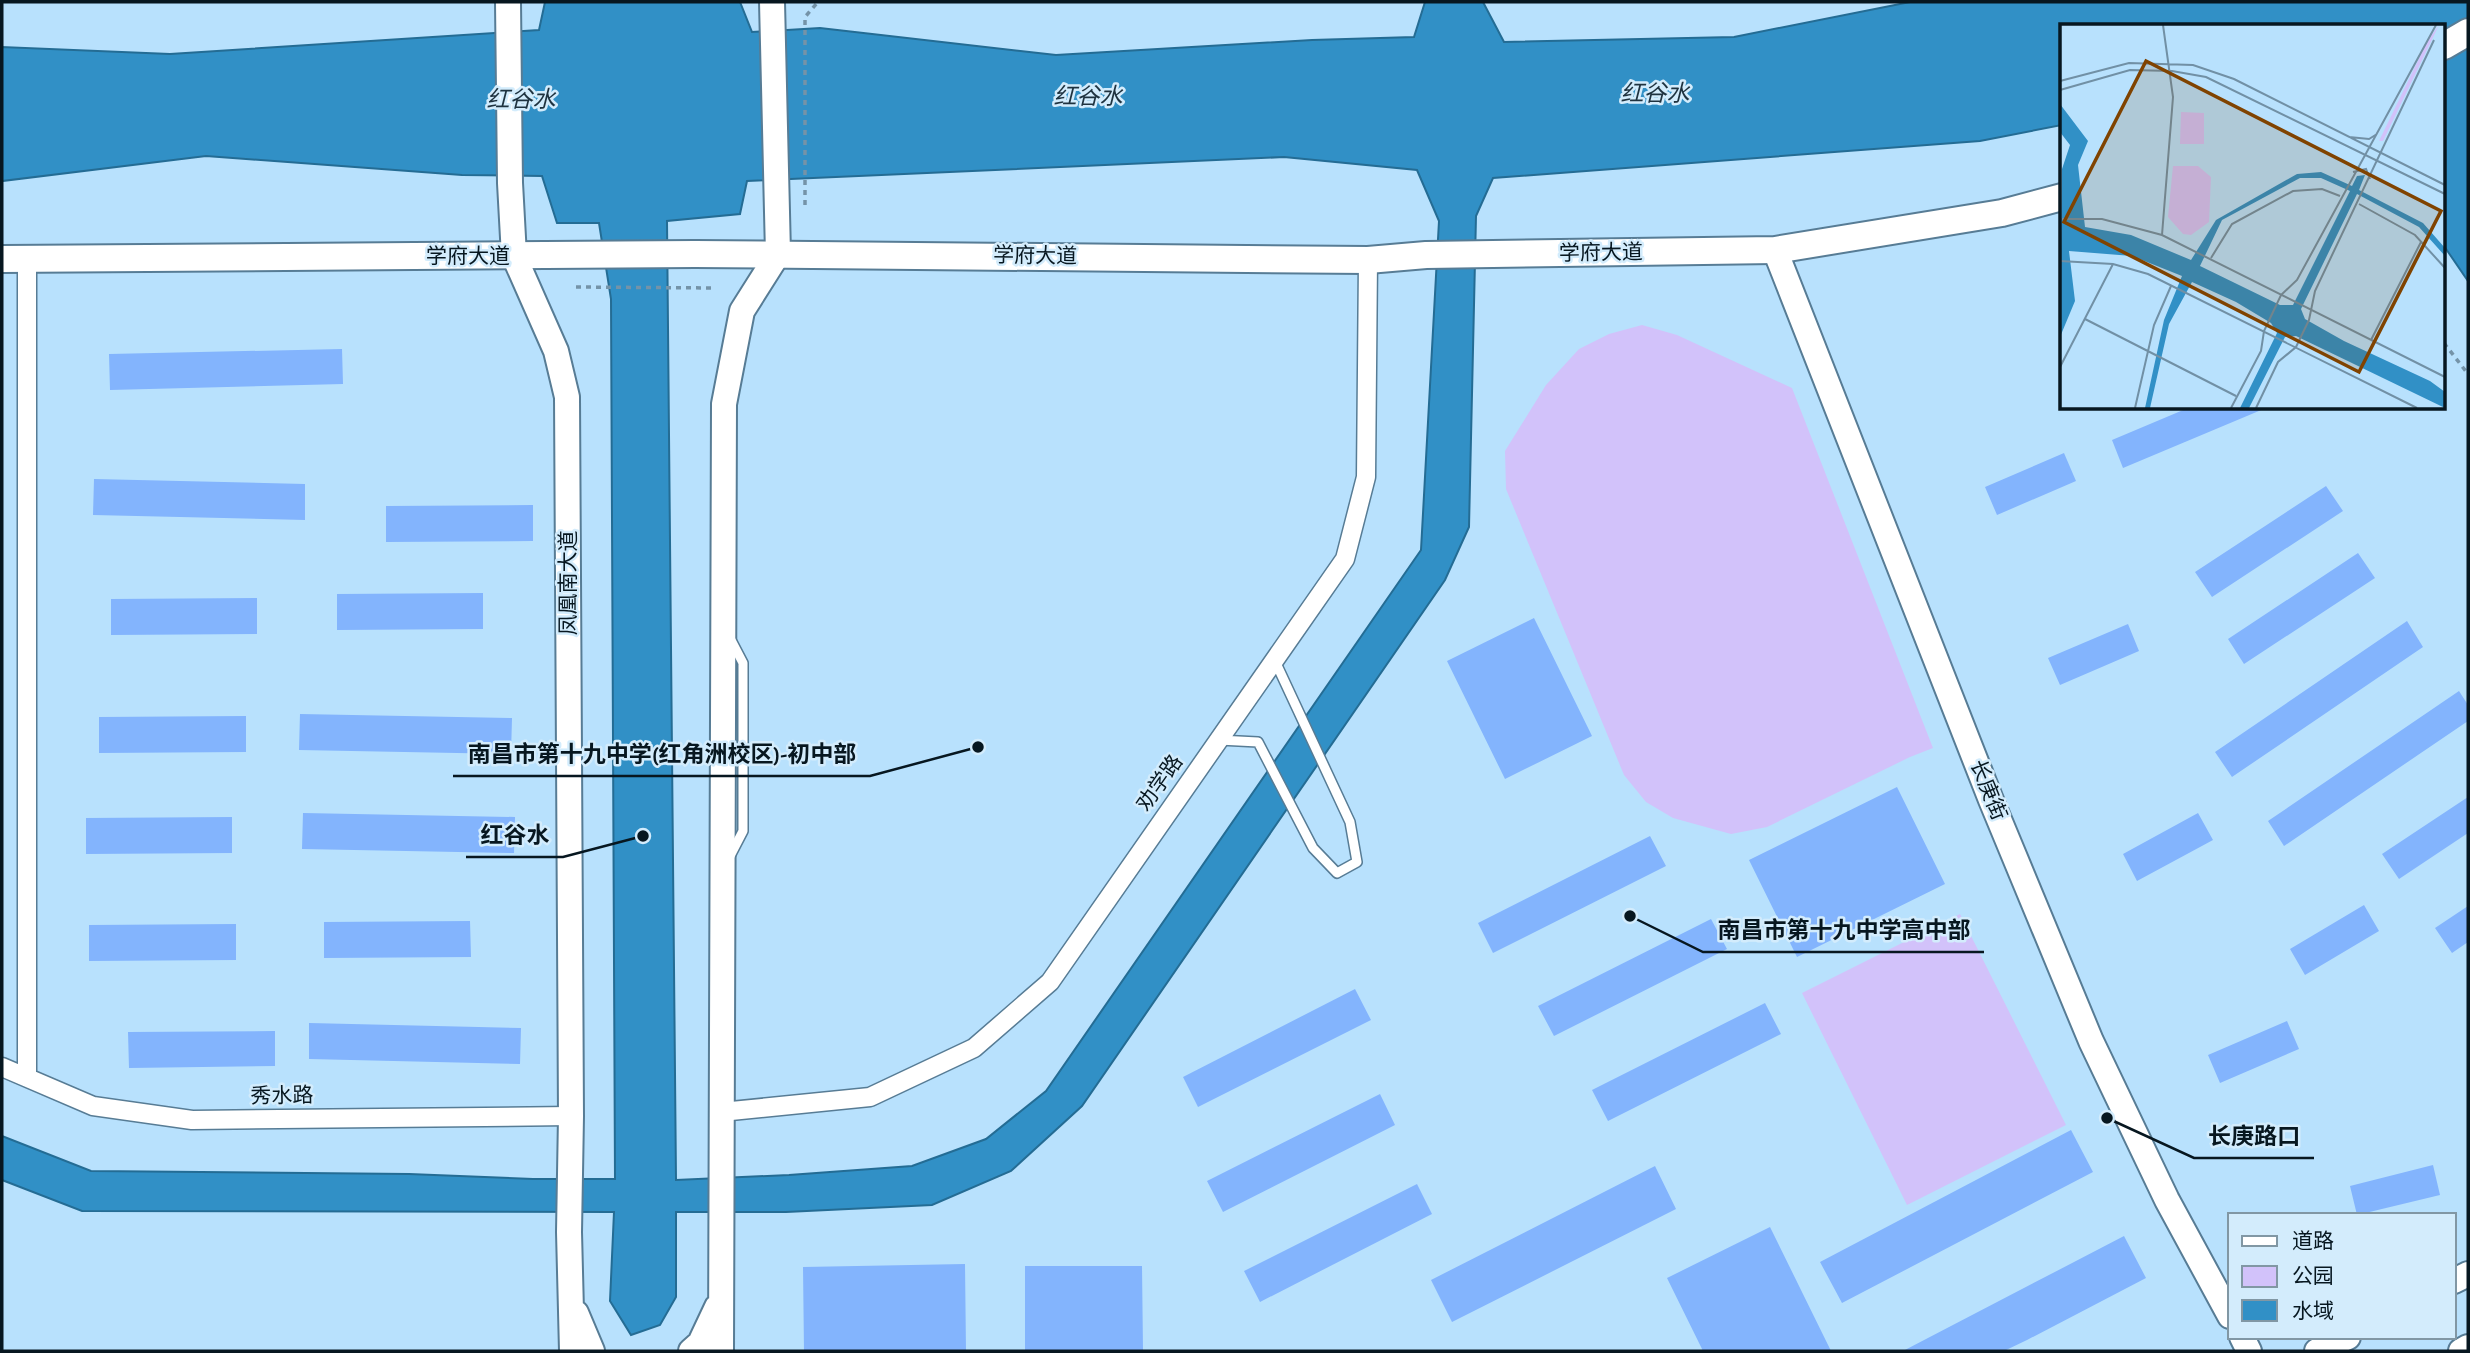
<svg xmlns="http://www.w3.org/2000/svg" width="2470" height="1353" font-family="'Alegreya Sans','Noto Sans SC',sans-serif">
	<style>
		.green { fill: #d2c2fa }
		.water { fill: #3190c6; stroke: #246c94; stroke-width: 2; fill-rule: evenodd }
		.building { fill: #83b4fd }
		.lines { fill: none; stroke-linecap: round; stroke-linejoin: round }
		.lane-casing { stroke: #577c95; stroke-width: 12 }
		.street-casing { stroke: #577c95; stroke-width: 21 }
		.secondary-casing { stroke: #577c95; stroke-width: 28 }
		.primary-casing { stroke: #577c95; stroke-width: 30 }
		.path { stroke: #7493a8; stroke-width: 3.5; stroke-dasharray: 5 5; stroke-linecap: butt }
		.lane { stroke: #fff; stroke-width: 9 }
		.street { stroke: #fff; stroke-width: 18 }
		.secondary { stroke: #fff; stroke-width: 24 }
		.primary { stroke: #fff; stroke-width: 26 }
		.labels { text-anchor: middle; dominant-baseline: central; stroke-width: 5; stroke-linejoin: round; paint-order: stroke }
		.street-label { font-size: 21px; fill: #071720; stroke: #d3ecfc }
		.water-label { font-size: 23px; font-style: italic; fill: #1e323f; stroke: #d3ecfc }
		.inset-road { fill: none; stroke: #7190a5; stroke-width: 2 }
		.view { fill: #804300; fill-opacity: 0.15; stroke: #804300; stroke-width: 3.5 }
		.inset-edge { fill: none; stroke: #071720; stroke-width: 3.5 }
		.leader { fill: none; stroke: #071720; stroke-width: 2.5 }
		.callout-dot { fill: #071720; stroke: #d3ecfc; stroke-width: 2.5 }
		.callout-label { font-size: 23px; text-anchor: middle; font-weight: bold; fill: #071720; stroke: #d3ecfc; stroke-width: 5; stroke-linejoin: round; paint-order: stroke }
	</style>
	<rect width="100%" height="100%" fill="#b8e1fd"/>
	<path class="green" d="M1642,325L1677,335L1792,388L1933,748L1910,757L1767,827L1731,834L1673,818L1646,802L1624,775L1506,489L1505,451L1546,385L1579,349L1609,334Z
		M1960,914L2066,1125L1907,1205L1802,993Z"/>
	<path class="water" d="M545,2H740L752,32L820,28L1056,55L1312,40L1414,37L1425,2H1483L1504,42L1734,37L1910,2H2468V281L2444,246V26H2062V125L1980,141L1493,178L1476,216L1469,527L1445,580L1082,1106L1011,1171L932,1205L786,1212H676V1297L660,1325L631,1335L610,1301L614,1212L82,1211L2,1180V1136L91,1171L409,1174L533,1179H615L611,299L599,223H557L542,176L462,175L206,156L2,181V47L170,54L539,30ZM1284,157L1417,170L1439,221L1421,550L1046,1091L986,1139L912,1166L789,1175L676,1180L667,221L740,214L747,181Z"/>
	<path class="building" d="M342,349L343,384L110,390L109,354Z
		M2188,408H2266L2123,468L2112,440Z
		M2064,453L2076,481L1997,515L1985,487Z
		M94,479L305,484V520L93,515Z
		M2326,486L2343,511L2212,597L2195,572Z
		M533,505V541L386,542V506Z
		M2358,553L2375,578L2244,664L2228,639Z
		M483,593V629L337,630V594Z
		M257,598V634L111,635V599Z
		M1534,618L1592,736L1505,779L1447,661Z
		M2407,621L2423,647L2232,777L2215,752Z
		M2128,624L2139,651L2060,685L2048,658Z
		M2459,691L2468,705V721L2284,846L2268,821Z
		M300,714L512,718L511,754L299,750Z
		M246,716V752L99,753V717Z
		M1897,787L1945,884L1797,957L1749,860Z
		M2468,797V833L2399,879L2382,854Z
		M303,813L515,817L514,853L302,849Z
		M2198,813L2213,840L2137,881L2123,854Z
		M232,817V853L86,854V818Z
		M1650,836L1666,866L1493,953L1478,923Z
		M2364,905L2379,931L2305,975L2290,949Z
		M2468,906V942L2452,953L2435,928Z
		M1711,919L1727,949L1554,1036L1538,1006Z
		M470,921L471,957L324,958V922Z
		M236,924V960L89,961V925Z
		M1355,989L1371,1020L1198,1107L1183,1077Z
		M1765,1003L1781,1034L1608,1121L1592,1090Z
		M2287,1021L2299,1049L2220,1083L2208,1055Z
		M309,1023L521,1028L520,1064L309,1059Z
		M275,1031V1066L129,1068L128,1032Z
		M1380,1094L1395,1125L1223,1212L1207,1181Z
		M2071,1130L2093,1172L1842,1303L1820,1262Z
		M2433,1165L2440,1195L2357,1215L2350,1186Z
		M1655,1166L1676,1209L1452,1322L1431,1280Z
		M1417,1184L1432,1214L1260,1302L1244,1271Z
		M1770,1227L1831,1351H1703L1667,1278Z
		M2124,1236L2146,1278L2027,1340L2004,1351H1903Z
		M965,1264L966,1351H804L803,1267Z
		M1025,1266H1142L1143,1351H1025Z"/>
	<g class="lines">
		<defs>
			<path id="lane" d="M1219,740L1258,742L1313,848L1337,873L1357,862L1350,822L1275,661
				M729,858L743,831V663L731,640"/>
			<path id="street" d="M2,1067L93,1106L192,1120L571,1116
				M27,1077V258
				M721,1112L870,1097L974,1048L1050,982L1345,559L1366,477L1368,260"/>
			<path id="secondary" d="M508,2L510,183L514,256L556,351L567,397L571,1116L569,1232L572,1351
				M1775,250L1991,800L2091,1041L2167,1200L2230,1316
				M2454,1281L2468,1274
				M576,1313L592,1351
				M2242,1337L2249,1351
				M691,1351L700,1343L717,1307
				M721,1351L724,404L742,311L778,254L772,2
				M2317,1351L2348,1337
				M2461,1351L2468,1347"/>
			<path id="primary" d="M2444,46L2468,32
				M2,259L695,254L1368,260L1426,255L1775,250L2002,213L2062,197"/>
		</defs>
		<use href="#lane" class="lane-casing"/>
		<use href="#street" class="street-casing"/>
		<use href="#secondary" class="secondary-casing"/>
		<use href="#primary" class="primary-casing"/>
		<path class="path" d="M805,205V17L818,2
			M576,287L714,288
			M2444,343L2468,374"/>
		<use href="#lane" class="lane"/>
		<use href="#street" class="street"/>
		<use href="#secondary" class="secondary"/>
		<use href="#primary" class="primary"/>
	</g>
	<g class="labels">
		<g class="street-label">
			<text transform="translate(1601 253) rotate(-1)">学府大道</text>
			<text x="468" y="256">学府大道</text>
			<text transform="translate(1035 256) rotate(1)">学府大道</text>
			<text transform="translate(568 583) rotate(-90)">凤凰南大道</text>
			<text transform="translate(1160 783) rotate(-55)">劝学路</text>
			<text transform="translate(1988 790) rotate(68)">长庚街</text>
			<text transform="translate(282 1096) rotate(-1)">秀水路</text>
		</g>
		<g class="water-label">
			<text x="1655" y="94">红谷水</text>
			<text x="1088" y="97">红谷水</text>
			<text x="521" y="100">红谷水</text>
		</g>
	</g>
	<g transform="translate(2060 24)">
		<rect width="385" height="385" fill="#b8e1fd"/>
		<path d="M379,1L323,117H319L368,16ZM121,88L144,89V120H120ZM113,142H138L151,153L149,198L131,211L123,210L108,193Z" fill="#d2c2fa"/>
		<path d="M0,80L28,117L18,141L25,203L71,211L131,236L156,196L237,150L261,148L292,162L297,152L305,151L299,166L363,199L385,224V232L359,203L297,170L241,285L245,295L284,317L370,357L385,368V384L236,312L225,313L189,384H180L217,309L211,299L176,278L132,258L109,300L90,384H85L104,296L122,252L72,232L9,227L15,277L0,313L2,145L10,121L0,108ZM240,154H261L290,167L233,281H220L140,242L162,196Z" fill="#3190c6" fill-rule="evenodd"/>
		<path class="inset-road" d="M0,57L69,39L133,41L174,55L385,161M0,66L70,46L112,47L146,53L385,170M289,113L309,115L317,110M293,148L306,145L310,155M299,180L355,211L385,244M0,195H42L102,211L385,353M102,211L113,73L103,1M151,234L172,200L233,167L262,165L280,172M0,237L53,240L88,250L357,384M25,295L176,372M311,316L361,218M0,343L53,240M75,384L94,301L111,262M171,384L201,327L204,307L221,271L237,256L376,1M196,384L218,338L236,323L249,296L255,267L374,16"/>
		<path class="view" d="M86,37L381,187L299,348L4,198Z"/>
		<rect width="385" height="385" class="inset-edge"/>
	</g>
	<path class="leader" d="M978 747L870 776H453M643 836L563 857H466M1630 916L1703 952H1984M2107 1118L2194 1158H2314"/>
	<g class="callout-dot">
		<circle cx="978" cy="747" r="7"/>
		<circle cx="643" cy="836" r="7"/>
		<circle cx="1630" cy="916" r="7"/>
		<circle cx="2107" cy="1118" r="7"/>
	</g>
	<g class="callout-label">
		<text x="662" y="762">南昌市第十九中学(红角洲校区)-初中部</text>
		<text x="515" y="843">红谷水</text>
		<text x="1844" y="938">南昌市第十九中学高中部</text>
		<text x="2254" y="1144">长庚路口</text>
	</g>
	<rect width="2470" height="1353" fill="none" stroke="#071720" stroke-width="7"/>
	<rect x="2228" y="1213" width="228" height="126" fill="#d3ecfc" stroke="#8197a4" stroke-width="2"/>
	<rect x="2242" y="1236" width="35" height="10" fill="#ffffff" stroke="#8197a4" stroke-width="2"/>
	<text x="2292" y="1248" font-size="21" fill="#071720">道路</text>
	<rect x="2242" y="1266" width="35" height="21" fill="#d2c2fa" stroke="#8197a4" stroke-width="2"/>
	<text x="2292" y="1283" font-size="21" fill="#071720">公园</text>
	<rect x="2242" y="1300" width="35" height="21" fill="#3190c6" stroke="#8197a4" stroke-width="2"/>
	<text x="2292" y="1318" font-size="21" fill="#071720">水域</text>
</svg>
